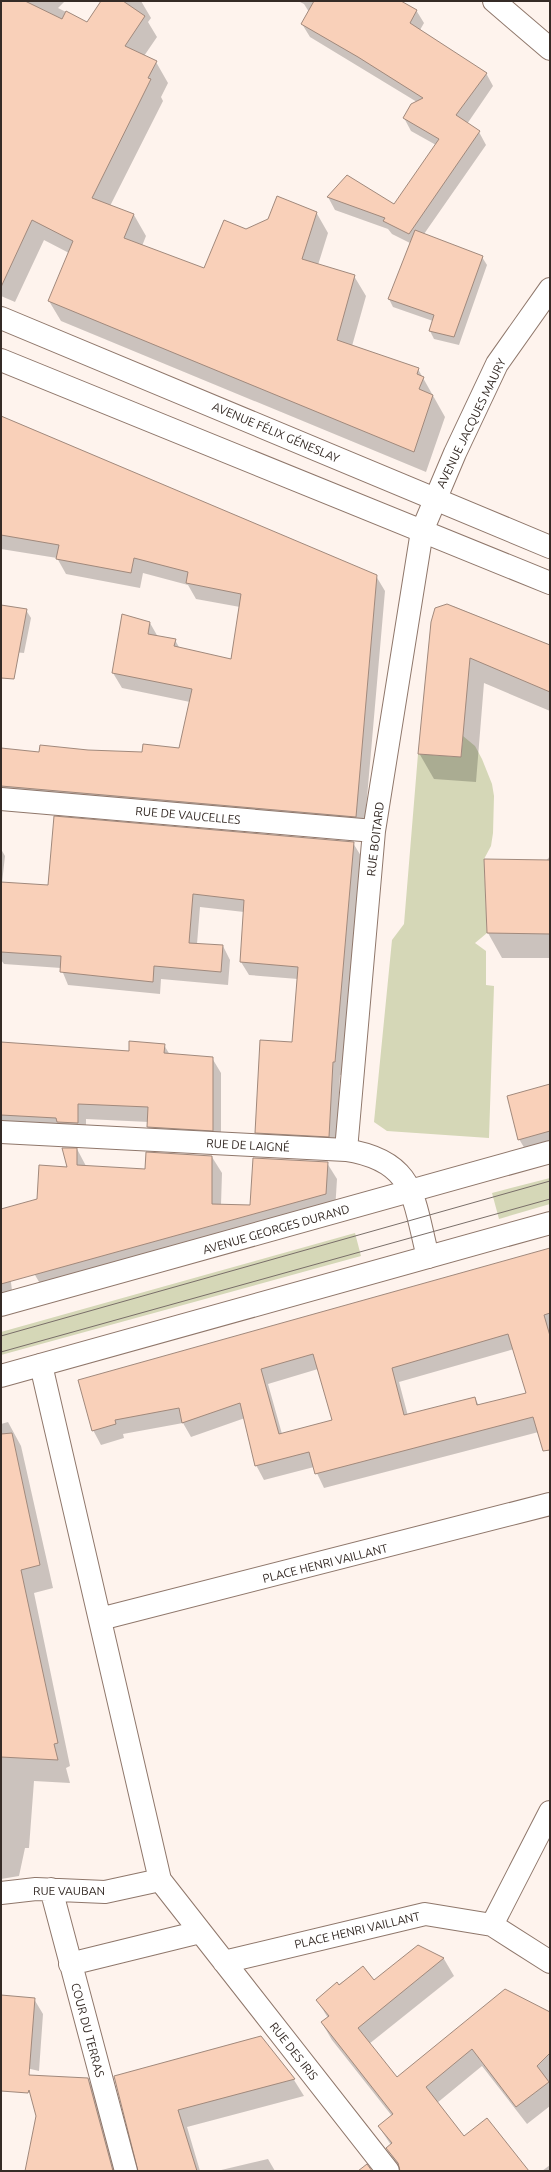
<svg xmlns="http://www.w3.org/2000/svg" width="551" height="2172" font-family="Ubuntu,sans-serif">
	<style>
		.green { fill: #d5d7b7 }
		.shadow { fill: #0003; fill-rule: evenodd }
		.building { fill: #f9d0b9; stroke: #a1897c; fill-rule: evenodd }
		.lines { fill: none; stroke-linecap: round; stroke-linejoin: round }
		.minor-casing { stroke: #8f776b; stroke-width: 24 }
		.secondary-casing { stroke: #8f776b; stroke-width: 24 }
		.minor { stroke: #fff; stroke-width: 22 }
		.secondary { stroke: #fff; stroke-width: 22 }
		.tram { stroke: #796e69; stroke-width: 1 }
		.labels { text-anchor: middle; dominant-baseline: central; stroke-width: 4; stroke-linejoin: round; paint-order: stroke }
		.street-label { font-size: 12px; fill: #352b26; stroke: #fff }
	</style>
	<rect width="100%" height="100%" fill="#fef3ed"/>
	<path class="green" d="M463,736L475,746L482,759L492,784L494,796L493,833L491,846L484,859L487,933L475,943L486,951V985L494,986L489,1138L387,1131L374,1122L392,940L404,924L418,754L461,757Z
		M550,1178V1204L499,1219L492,1193Z
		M355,1233L361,1256L1,1355V1332Z"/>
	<path class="shadow" d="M1,1H65L58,8L88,23L102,1H141L151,18L148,22L157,37L144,56L156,62L168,83L161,97L163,101L110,206L134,215L146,236L142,246L205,269L246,230L316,212L328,233L318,265L354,276L366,296L352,346L418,369L445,417L426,472L61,321L49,301L69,253L44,240L15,302L1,296Z
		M298,1H399L416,10L424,23L420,30L486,73L493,86L467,124L479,132L486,145L424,234L482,257L487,265L459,345L434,339L430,331L433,321L393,307L389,299L410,243L392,234L388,229L335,210L328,197L395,205L436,145L411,131L404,118L417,102L310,37L302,24L309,12L304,4Z
		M1,416L376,576L385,591L364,832L1,800V749L40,754L88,751L143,753L180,749L190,702L122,688L113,673L150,623L158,637L175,640L180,649L231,660L240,607L196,599L188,585L143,573L140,588L66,574L57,558L1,549Z
		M1,605L26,610L31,618L24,653L14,652L1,655Z
		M441,606H453L550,646V711L484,683L476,782L434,779L419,753Z
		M353,843L361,856L342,1075H340L336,1150L263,1146L256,1132L293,1043L298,979L249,975L241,962L244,912L200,907L197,944L223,946L230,960L228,985L161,979L160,994L68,985L61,968L4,964L1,960V849L5,856L2,883L49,886Z
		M550,856V958H502L488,933Z
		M1,1043L130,1052L164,1045L170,1055L212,1058L221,1073V1146L157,1142L148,1127L149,1122L86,1119V1139L1,1130Z
		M550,1085V1160L534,1164L519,1139Z
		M77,1149L86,1166L146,1170L212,1157L222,1173L221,1205L251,1206L327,1163L337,1179L335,1211L45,1292L35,1275L40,1166L68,1168Z
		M1,1199L13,1299L1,1303Z
		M550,1249V1429L324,1488L314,1467L264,1480L256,1465L245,1418L191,1437L183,1423L123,1434L124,1438L101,1445L93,1430L80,1381ZM514,1349L527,1393L479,1406L475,1398L408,1416L399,1382ZM318,1369L333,1420L282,1434L268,1384Z
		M8,1422L21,1446L53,1588L34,1593L70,1766L66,1768L70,1783L34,1781L29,1848H25L19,1876L1,1879V1424Z
		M418,1946L444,1959L454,1976L369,2044L397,2079L550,2013V2106L527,2124L482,2066L437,2103L464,2138L528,2171H401L387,2148L391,2145L379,2127L392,2116L332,2040L322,2023L328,2018L317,2000L362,1968L374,1982Z
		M1,1996L34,1999L43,2014L39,2071L1,2062Z
		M261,2037L294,2080L304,2096L187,2127L200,2171H149L138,2123Z
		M88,2079L96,2094L117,2171H50Z
		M268,2159L275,2171H217Z
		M550,2165V2171H542Z"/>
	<path class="building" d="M1,1H25L62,19L66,11L87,22L101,1H123L145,16L125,46L157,61L148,78L151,79L92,198L134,214L124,238L204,268L224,220L246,229L268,219L277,196L317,212L302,259L355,275L337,340L419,368L417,374L424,377L419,389L433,395L414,452L48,301L73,241L32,220L1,287Z
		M314,1H401L417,10L410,23L487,73L456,115L480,131L409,234L383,221L385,218L327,197L347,175L394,204L439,139L403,118L411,104L423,98L358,57L301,24Z
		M415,230L483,256L454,337L429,331L434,315L388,299Z
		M1,416L377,575L356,817L1,786V748L39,752L40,745L88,750L142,752L143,744L179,748L192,689L112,673L122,614L150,622L148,634L176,639L174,646L231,659L241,594L186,583L188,572L134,558L131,573L56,559L59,545L1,535Z
		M447,604L550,645V692L470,658L461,757L418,754L431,622L435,608Z
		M1,605L27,609L14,679L1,678Z
		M54,816L354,842L335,1062H333L329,1137L255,1133L260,1040L292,1042L298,967L240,962L244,900L193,894L189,943L223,945L221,972L154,966L153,982L60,972L61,956L1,952V882L48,885Z
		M484,859L550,860V934L487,933Z
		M129,1041L165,1044L164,1053L213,1057V1131L147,1127L148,1107L78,1104V1123L57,1122L56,1118L1,1115V1042L129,1051Z
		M550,1084V1131L518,1140L507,1096Z
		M62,1148H77V1165L145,1169L146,1152L212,1156V1204L250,1205L253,1158L328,1162L326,1194L1,1284V1209L37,1199L39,1165L67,1167Z
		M550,1248V1313L544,1315L550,1336V1450L543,1451L533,1417L315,1474L309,1452L255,1466L240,1403L182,1423L179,1408L115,1420L116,1424L92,1431L78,1380ZM508,1334L526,1393L477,1405L475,1397L404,1415L392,1368ZM313,1354L332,1420L279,1434L261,1369Z
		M12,1433L40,1565L21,1570L58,1743L54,1744L58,1760L1,1757V1434Z
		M418,1945L444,1958L358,2028L397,2077L505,1989L550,2012V2053L537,2066L549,2082L516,2107L472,2049L426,2087L464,2136L487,2118L529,2171H400L398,2163L386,2148L392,2143L378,2126L393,2114L321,2022L329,2016L316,2000L337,1982L339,1985L363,1966L374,1980Z
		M1,1995L35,1998L29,2075L88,2078L113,2171H25L36,2116L29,2090L28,2093L1,2091Z
		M261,2036L295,2079L178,2110L197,2171H138L114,2076Z
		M367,2164L372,2171H358Z"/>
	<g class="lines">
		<defs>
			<path id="minor" d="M494,1L550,49
				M1,799L374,831
				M1,1132L346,1150C416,1161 413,1199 428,1257
				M346,1150L374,831L422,531L455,453L497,364L550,289
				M41,1365L160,1880L388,2171
				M100,1619L550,1504
				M51,1889L126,2171
				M1,1893L36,1889L105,1892L160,1880
				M492,1925L550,1812
				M224,1962L425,1914L492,1925L550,1962
				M70,1964L200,1932"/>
			<path id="secondary" d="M1,318L550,547
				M1,360L550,583
				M1,1305L550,1152
				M1,1376L550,1223"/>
		</defs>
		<use href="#minor" class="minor-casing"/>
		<use href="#secondary" class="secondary-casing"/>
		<use href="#minor" class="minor"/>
		<use href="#secondary" class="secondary"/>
		<path class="tram" d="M1,1336L550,1181
			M1,1352L550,1199"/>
	</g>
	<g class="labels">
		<g class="street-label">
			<text transform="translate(471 423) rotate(-64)">AVENUE JACQUES MAURY</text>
			<text transform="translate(276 432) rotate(23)">AVENUE FÉLIX GÉNESLAY</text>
			<text transform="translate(188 815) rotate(5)">RUE DE VAUCELLES</text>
			<text transform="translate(375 839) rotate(-83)">RUE BOITARD</text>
			<text transform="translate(248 1145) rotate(3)">RUE DE LAIGNÉ</text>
			<text transform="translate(276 1229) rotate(-16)">AVENUE GEORGES DURAND</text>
			<text transform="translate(325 1563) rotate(-14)">PLACE HENRI VAILLANT</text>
			<text x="69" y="1890">RUE VAUBAN</text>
			<text transform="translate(357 1930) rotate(-13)">PLACE HENRI VAILLANT</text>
			<text transform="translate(88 2030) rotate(75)">COUR DU TERRAS</text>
			<text transform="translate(294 2051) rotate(52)">RUE DES IRIS</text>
		</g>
	</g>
	<rect width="551" height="2172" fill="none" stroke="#352b26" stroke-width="4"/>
</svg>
